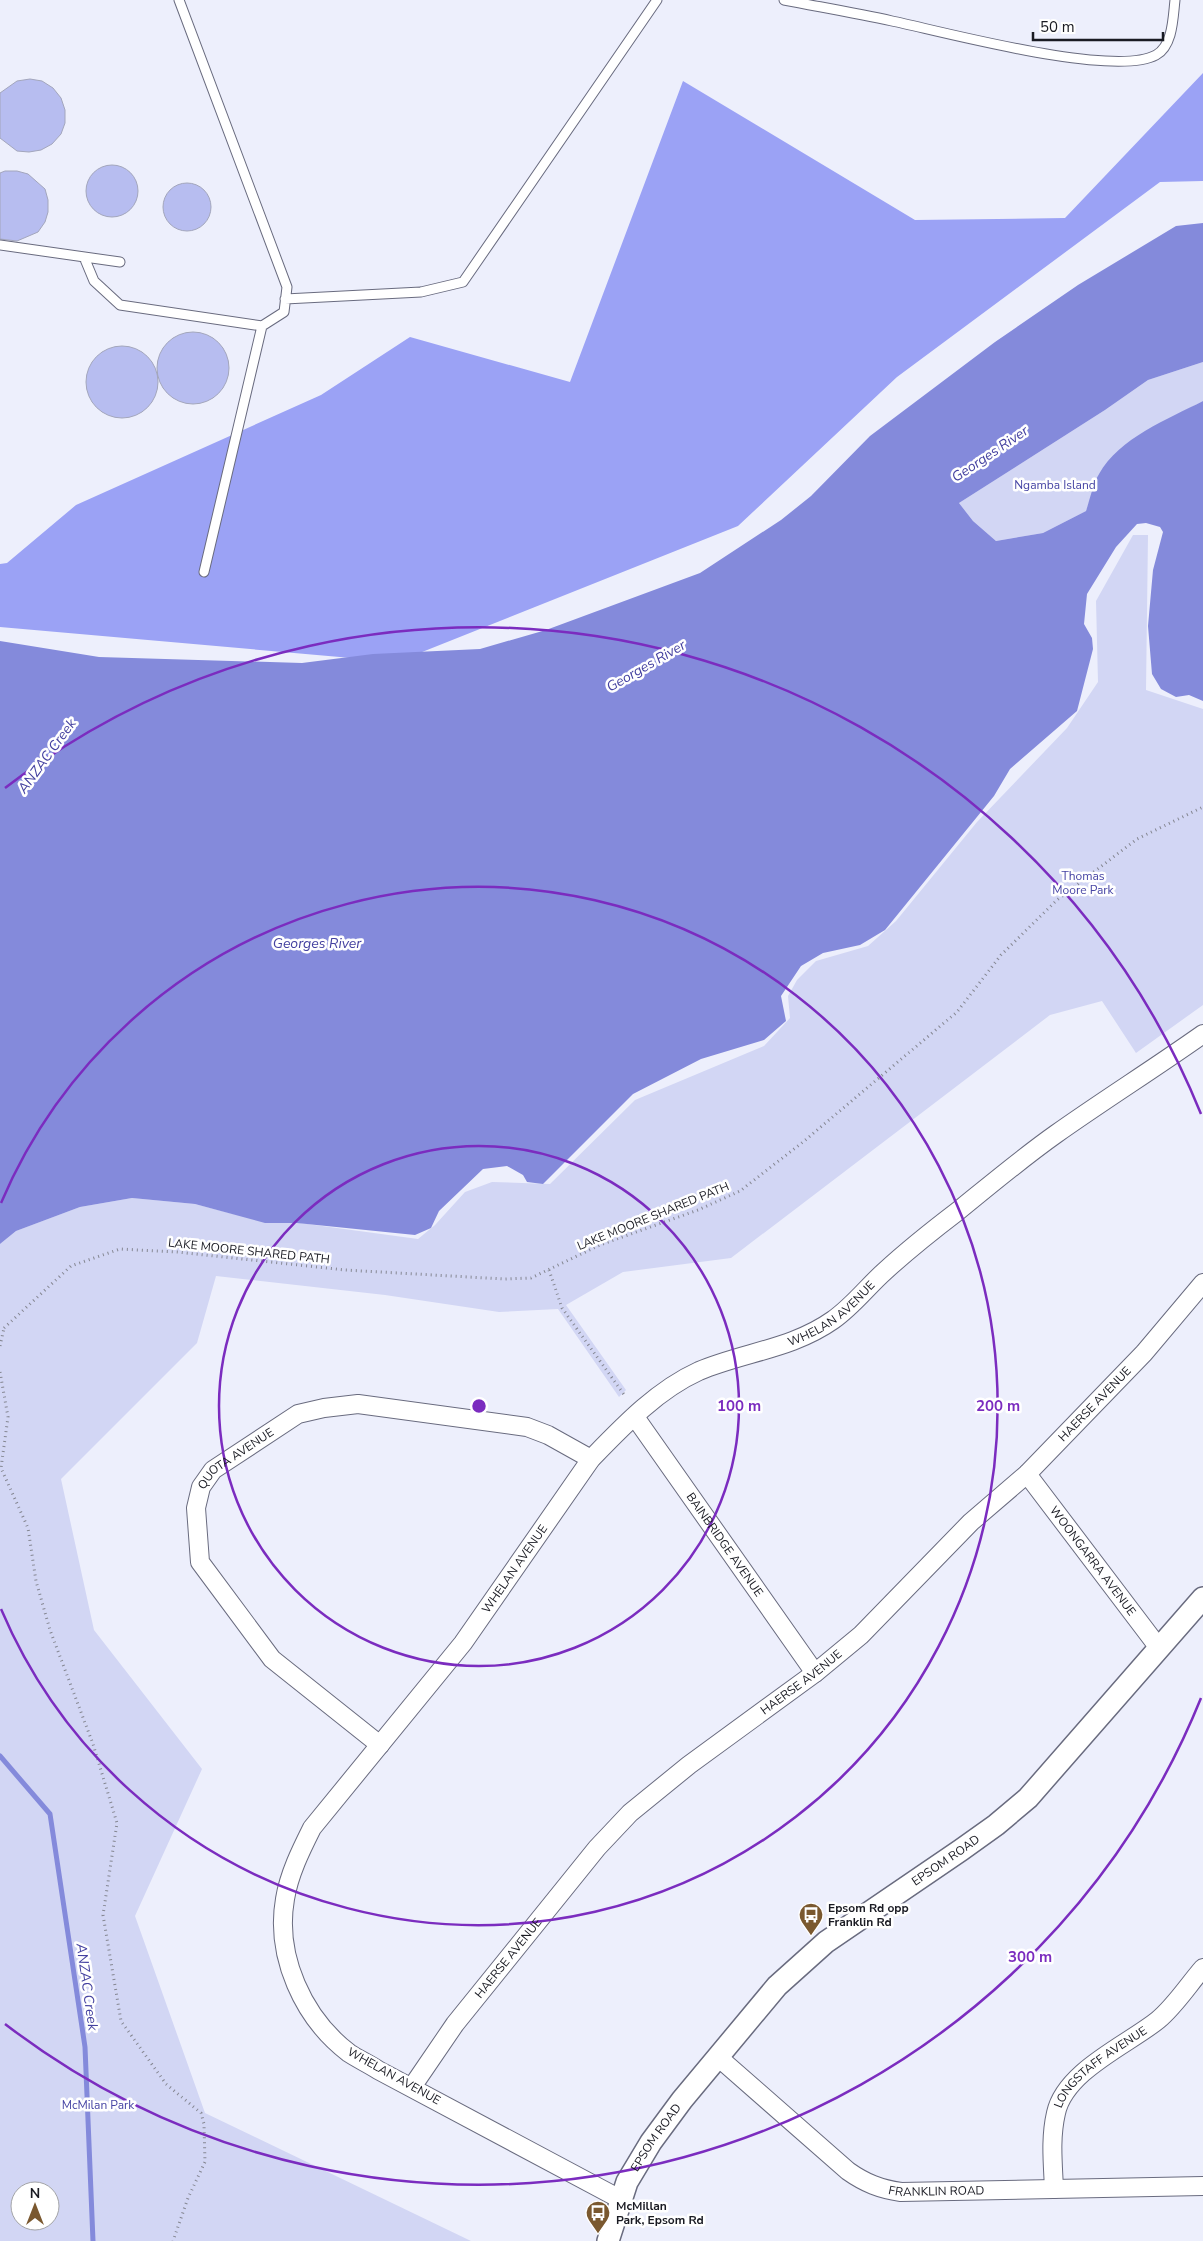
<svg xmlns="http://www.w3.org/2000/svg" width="1203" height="2241" font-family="'Nunito Sans',sans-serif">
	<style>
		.green { fill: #d2d6f4; fill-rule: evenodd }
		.forest { fill: #9ba2f5 }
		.water { fill: #848adb }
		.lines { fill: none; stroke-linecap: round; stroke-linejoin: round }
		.stream { stroke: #848adb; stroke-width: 5 }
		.building { fill: #b7bdf0; stroke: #a3a6bc }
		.service-casing { stroke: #696b7f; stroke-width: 11 }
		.minor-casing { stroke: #696b7f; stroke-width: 20 }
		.tertiary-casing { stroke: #696b7f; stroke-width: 24 }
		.path { stroke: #858792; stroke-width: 3; stroke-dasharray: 1 4; stroke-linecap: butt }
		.service { stroke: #fff; stroke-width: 9 }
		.minor { stroke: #fff; stroke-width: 18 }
		.tertiary { stroke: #fff; stroke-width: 21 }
		.ring { fill: none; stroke: #7b2cbf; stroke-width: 2.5 }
		.labels { text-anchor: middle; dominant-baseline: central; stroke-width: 5; stroke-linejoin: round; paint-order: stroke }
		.park-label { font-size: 12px; fill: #4644a4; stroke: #fff }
		.street-label { font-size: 12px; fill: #1a1b23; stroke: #fff }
		.poi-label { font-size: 12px; font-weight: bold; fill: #1a1b23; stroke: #fff; text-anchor: start }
		.water-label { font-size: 14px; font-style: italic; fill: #4441a0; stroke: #fff }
		.centre { fill: #7b2cbf; stroke: #fff; stroke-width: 2.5 }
		.ring-label { font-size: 15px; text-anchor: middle; font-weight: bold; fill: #7b2cbf; stroke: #fff; stroke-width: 5; stroke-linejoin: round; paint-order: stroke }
	</style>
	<rect width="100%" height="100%" fill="#edeffc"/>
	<path class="green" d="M1203,362V401L1154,427L1099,474L1086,511L1043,533L996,541L973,521L959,503L1105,410L1148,380Z
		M1133,535H1148L1146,690L1203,709V1005L1136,1053L1102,1001L1050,1015L731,1258L623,1272L566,1305L626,1390L619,1397L558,1309L499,1312L385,1295L216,1276L197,1343L61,1479L94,1630L202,1769L135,1916L205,2113L471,2241H0V1244L16,1231L80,1207L132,1198L195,1204L233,1214L418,1239L435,1225L465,1192L492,1182L550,1184L635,1100L764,1046L790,1018L788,996L797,980L816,961L868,946L896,921L977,822L1067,728L1098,682L1096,601ZM20,2191H50V2221H20Z"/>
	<path class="forest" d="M1203,73V181L1160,182L897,377L738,526L397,662L0,627V564L7,563L76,505L321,395L410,337L570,382L683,81L915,220L1065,218Z"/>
	<path class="water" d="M1203,223V362L1148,380L1105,410L959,503L973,521L996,541L1043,533L1086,511C1090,499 1093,484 1099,474C1119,438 1168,419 1203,401V701L1189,695L1176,697L1161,689L1152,674L1148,626L1153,570L1163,532L1160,527L1146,523L1137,524L1116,547L1087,594L1084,624L1092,638L1093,649L1077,711L1010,769L994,796L885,930L860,945L823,953L801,966L781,996L786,1021L764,1040L701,1059L633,1094L543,1184L527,1182L523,1175L507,1166L483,1169L439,1211L431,1228L415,1235L297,1223H265L195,1204L132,1198L80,1207L16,1231L0,1244V641L99,657L302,663L373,654L480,649L546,630L700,573L781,520L811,496L870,436L995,342L1078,285L1176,226Z"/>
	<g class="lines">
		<path class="stream" d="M0,1756L50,1814L85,2047L93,2241"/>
	</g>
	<path class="building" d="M30,79L42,81L53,88L61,98L65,110V123L61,134L52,144L41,150L29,152L17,151L0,138V93L17,81Z
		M86 191a26 26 0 1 1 52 0a26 26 0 1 1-52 0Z
		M5,171H17L28,174L45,189L48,200V212L45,222L38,232L17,241L0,239V173Z
		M163 207a24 24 0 1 1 48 0a24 24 0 1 1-48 0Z
		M157 368a36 36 0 1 1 72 0a36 36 0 1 1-72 0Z
		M86 382a36 36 0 1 1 72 0a36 36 0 1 1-72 0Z"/>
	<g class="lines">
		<defs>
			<path id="service" d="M784,0C820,7 856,13 892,21C944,32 1114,78 1156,55C1173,46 1173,17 1175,0
				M0,245L120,262
				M84,257L94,281L120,305L262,326L284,312L287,287L179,0
				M285,299L421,292L463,282L657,0
				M204,572L262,326"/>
			<g id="minor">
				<path id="s1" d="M635,1417L815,1673"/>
				<path id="s2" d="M1027,1474L1159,1648"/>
				<path id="s3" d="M380,1745L272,1659L200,1562L196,1508L201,1487L213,1470L298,1414L324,1408L358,1404L527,1427L548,1435L591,1459"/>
				<path id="s4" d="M718,2057L848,2171C865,2183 880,2189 901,2192L1203,2186"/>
				<path id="s5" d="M412,2087L455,2024L597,1848L630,1813L689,1765L815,1673L861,1635L971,1522L1027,1474L1144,1353L1203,1283"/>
				<path id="s6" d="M1054,2189C1053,2164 1050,2139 1056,2113C1065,2071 1127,2045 1158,2020C1175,2006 1189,1984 1203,1968"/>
				<path id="s7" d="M620,2199L378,2070C369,2064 358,2059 349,2053C303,2018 275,1956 285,1899C289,1874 301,1850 312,1828L463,1643L591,1459C623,1426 657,1390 699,1371C744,1352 792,1349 833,1320C853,1306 867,1287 885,1271C908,1250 933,1230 958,1211C990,1185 1022,1158 1056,1134C1104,1100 1155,1068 1203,1034"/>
			</g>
			<g id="tertiary">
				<path id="s8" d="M608,2241L627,2182L651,2142L682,2100L777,1986L826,1942L961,1850L996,1825L1028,1798L1203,1598"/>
			</g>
		</defs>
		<use href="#service" class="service-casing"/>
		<use href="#minor" class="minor-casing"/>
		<use href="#tertiary" class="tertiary-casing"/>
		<path class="path" d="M549,1270L562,1308L625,1396
			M4,1328L71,1266L120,1249L177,1252L345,1270L504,1279L531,1278L600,1245L698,1210L740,1191L803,1142L957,1012L1001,955L1057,900L1137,839L1203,807
			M0,1346L4,1328
			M0,1372L8,1417L1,1468L28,1528L36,1581L50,1630L93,1744L117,1823L103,1915L121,2021L166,2084L201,2113L204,2124L205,2162L188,2198L173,2241"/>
		<use href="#service" class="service"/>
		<use href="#minor" class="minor"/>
		<use href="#tertiary" class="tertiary"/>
	</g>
	<g class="ring">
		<circle cx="479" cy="1406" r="260"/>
		<path d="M1 1203A519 519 0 1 1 1 1609"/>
		<path d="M1201 1698A779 779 0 0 1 5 2024M5 788A779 779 0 0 1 1201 1114"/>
	</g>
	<defs>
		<symbol id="bus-pin" viewBox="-11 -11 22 30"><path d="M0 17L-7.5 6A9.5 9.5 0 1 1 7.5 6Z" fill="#7a582f" stroke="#fff"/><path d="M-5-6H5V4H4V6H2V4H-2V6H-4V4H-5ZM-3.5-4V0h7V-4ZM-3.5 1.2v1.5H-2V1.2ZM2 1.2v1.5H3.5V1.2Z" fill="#fff"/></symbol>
	</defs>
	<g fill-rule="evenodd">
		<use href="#bus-pin" x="797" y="1901" width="28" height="38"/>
		<use href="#bus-pin" x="584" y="2199" width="28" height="38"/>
	</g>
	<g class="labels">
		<g class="park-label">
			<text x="1055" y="485">Ngamba Island</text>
			<text x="1083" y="876">Thomas<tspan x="1083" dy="14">Moore Park</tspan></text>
			<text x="98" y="2105">McMilan Park</text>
		</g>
		<g class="street-label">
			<text transform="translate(653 1216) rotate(-22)">LAKE MOORE SHARED PATH</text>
			<text transform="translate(249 1251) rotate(6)">LAKE MOORE SHARED PATH</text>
			<text stroke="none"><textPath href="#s7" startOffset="1308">WHELAN AVENUE</textPath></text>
			<text stroke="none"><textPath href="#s5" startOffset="971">HAERSE AVENUE</textPath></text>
			<text stroke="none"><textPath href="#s3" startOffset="380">QUOTA AVENUE</textPath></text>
			<text stroke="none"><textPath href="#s1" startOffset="156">BAINBRIDGE AVENUE</textPath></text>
			<text stroke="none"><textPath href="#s2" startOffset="109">WOONGARRA AVENUE</textPath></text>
			<text stroke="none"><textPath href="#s7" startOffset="888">WHELAN AVENUE</textPath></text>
			<text stroke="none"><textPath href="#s5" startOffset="566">HAERSE AVENUE</textPath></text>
			<text stroke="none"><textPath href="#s8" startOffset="520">EPSOM ROAD</textPath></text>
			<text stroke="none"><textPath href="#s5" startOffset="161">HAERSE AVENUE</textPath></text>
			<text stroke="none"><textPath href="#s6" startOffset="142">LONGSTAFF AVENUE</textPath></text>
			<text transform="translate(394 2076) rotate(29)">WHELAN AVENUE</text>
			<text stroke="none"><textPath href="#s8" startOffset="115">EPSOM ROAD</textPath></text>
			<text stroke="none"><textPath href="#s4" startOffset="266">FRANKLIN ROAD</textPath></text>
		</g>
		<g class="poi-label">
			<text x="828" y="1908">Epsom Rd opp<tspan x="828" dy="14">Franklin Rd</tspan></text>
			<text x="616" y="2206">McMillan<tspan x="616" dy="14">Park, Epsom Rd</tspan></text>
		</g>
		<g class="water-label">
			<text transform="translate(990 454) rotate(-34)">Georges River</text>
			<text transform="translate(646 666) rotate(-30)">Georges River</text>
			<text transform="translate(47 756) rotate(-54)">ANZAC Creek</text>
			<text x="317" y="943">Georges River</text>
			<text transform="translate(87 1987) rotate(82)">ANZAC Creek</text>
		</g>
	</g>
	<circle cx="479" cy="1406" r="8" class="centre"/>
	<g class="ring-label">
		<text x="739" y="1411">100 m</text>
		<text x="998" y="1411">200 m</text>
		<text x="1030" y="1962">300 m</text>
	</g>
	<g transform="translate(35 2206)"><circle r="24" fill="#ffffff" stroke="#a3a4a7"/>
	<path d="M0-4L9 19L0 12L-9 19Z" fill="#7a582f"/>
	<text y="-8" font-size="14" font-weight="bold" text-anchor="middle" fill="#1a1b23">N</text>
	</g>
	<path d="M1033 32v8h130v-8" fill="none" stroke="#1a1b23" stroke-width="2.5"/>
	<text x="1040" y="32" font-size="15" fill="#1a1b23" stroke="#ffffff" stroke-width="4" paint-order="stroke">50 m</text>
</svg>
